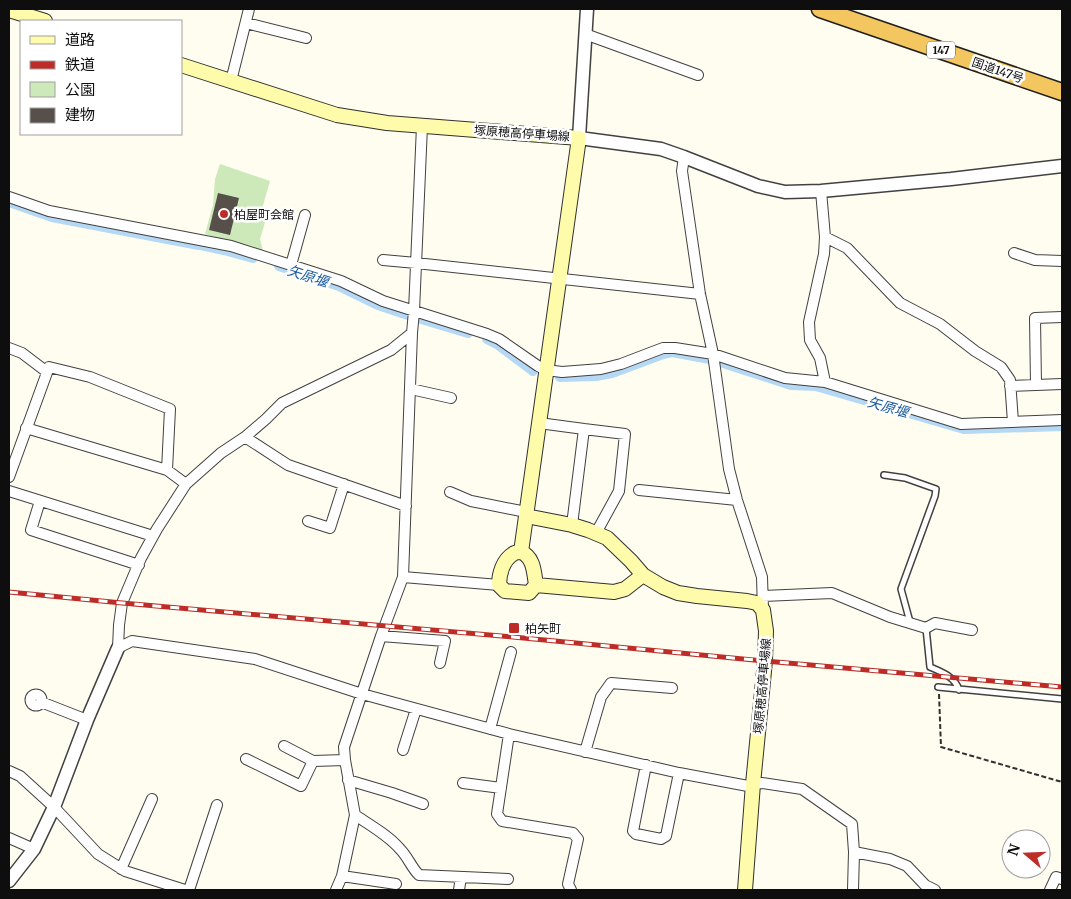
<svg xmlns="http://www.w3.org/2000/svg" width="1071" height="899" font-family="Merriweather,'Noto Sans JP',serif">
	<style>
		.green { fill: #cee9b9 }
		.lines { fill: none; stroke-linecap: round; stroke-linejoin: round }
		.canal { stroke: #b5d8f5; stroke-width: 10 }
		.building { fill: #57504a }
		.service-casing { stroke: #414141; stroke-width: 8 }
		.minor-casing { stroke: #414141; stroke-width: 12 }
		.tertiary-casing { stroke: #414141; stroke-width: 15 }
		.secondary-casing { stroke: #303030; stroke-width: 16 }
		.trunk-casing { stroke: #1f1f1f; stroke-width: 19 }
		.path { stroke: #303030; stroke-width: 2; stroke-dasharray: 5 2.5; stroke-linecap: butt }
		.service { stroke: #fff; stroke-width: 5 }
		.minor { stroke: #fff; stroke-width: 10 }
		.tertiary { stroke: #fff; stroke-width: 12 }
		.secondary { stroke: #fefbab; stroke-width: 14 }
		.trunk { stroke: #f4c660; stroke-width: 16 }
		.rail-casing { stroke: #bd2c27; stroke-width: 5 }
		.rail { stroke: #fff; stroke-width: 3; stroke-dasharray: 9; stroke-linecap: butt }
		.poi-dot { fill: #bd2c27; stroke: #fff; stroke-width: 2 }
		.labels { text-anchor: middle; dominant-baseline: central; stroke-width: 5; stroke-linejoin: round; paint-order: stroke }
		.shield { fill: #fff; stroke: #565656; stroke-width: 1 }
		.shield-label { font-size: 11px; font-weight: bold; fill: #0e0e0e }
		.street-label { font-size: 12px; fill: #0e0e0e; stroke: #fff }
		.poi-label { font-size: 12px; fill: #0e0e0e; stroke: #fff; text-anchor: start }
		.water-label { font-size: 14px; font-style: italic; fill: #18599f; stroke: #fff }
	</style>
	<rect width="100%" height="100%" fill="#fffdef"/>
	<path class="green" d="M220,164L270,181L260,216L266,219L260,239L263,251L205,234L213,205L215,179Z"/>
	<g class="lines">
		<path class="canal" d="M9,202L52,217L199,245
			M201,245L224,250L253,258
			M279,266L339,286L378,305L411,316
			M418,318L468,333
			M487,339L497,344L533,371
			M717,361L791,385L816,386L964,429L1062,426
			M560,377L596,376L612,373L663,354L672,352L710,359"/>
	</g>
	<path class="building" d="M218,193L239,198L230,235L209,230Z"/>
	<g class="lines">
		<defs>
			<path id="service" d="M884,475L905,478L936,489L935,496L901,589L910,622
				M926,628L930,667C942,672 955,677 959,690
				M938,687L1062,699"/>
			<path id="minor" d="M246,23L306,38
				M585,34L698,75
				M231,81L249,9
				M684,157L682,171L700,294L713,354L729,469L737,500L762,577L763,610
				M821,191L825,237L824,254L809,322L810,340L820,358L825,382
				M9,197L49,211L231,246L341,281L383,301L487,334L499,339L538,366L546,370L562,372L601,369L621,364L663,348H675L713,354L785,378L825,382L961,424L1062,420
				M825,237L847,248L900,303L940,324L975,351L1001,367L1010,380L1013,422
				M1014,253L1035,260L1062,261
				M383,260L416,263L700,294
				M291,265L305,215
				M412,333L391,350L282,403L266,419L245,437L221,453L186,484L157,529L141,558L122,603L119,625L118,648L132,641L255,659L362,694L509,734L679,773L748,786L753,784L762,783L802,789L852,824L854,852L853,890
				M9,348L22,353L47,372
				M1036,385L1035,318L1062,317
				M1010,386L1062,384
				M411,389L451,398
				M539,423L584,429L572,525
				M26,428L167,470L186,484
				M584,429L625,434L619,491L596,533
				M245,437L288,465L406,506
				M9,477L49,367L90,377L170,409L167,470
				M639,490L737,500
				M9,491L153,536
				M450,492L471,501L526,512
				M40,501L31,530L139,565
				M308,521L330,528L344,484
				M403,577L499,585
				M763,596L832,593L890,617L926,628L935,623L972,630
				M381,636L445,641L440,663
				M30.5 700a5.5 5.5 0 1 1 11 0a5.5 5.5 0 1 1-11 0Z
				M41,702L87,720
				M490,729L511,652
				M509,734L497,814L502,821L573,833L578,839L568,884L571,890
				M284,746L313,761L345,760
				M403,750L416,709
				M585,752L601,697L611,683L672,688
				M246,759L301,786L313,761
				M646,765L633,831L636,834L661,839L666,836L679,773
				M9,771L20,776L54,807L98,854L125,871L185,890
				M348,780L392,793L423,804
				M463,783L501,788
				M355,815C370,825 388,835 400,849C408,857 411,867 419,875L508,879
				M9,838L34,849
				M854,852L890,859L907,866L925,885L935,890
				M121,869L152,799
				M342,876L396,884
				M189,890L217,805
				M336,890L342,876L355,815L345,760L344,747L381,636L403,577L412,333L414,311L422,126
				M459,890L461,877
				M1050,890L1056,877L1062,879"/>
			<path id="tertiary" d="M587,9L579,138L661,149L684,157L758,186L785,192L821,191L951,179L1062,166
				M9,881L34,849L54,807L87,720L118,648"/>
			<path id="secondary" d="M9,10L45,21
				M181,65L337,115L387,123L579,138L521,552
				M526,516L572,525L588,530L607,538L631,561L643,575L663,587L678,593L697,596L747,601L757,603L763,610L766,631L765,661L753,784L745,890
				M521,552C534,557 534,573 536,585L529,593L505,591L499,585C499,574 503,560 513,554C515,552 519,552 521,552Z
				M536,585L614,592L625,589L643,575"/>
			<path id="trunk" d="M820,9L1062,92"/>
		</defs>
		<use href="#service" class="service-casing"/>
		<use href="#minor" class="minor-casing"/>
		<use href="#tertiary" class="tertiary-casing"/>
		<use href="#secondary" class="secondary-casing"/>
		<use href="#trunk" class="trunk-casing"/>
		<path class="path" d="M939,694L941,747L1062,782"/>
		<use href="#service" class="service"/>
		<use href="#minor" class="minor"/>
		<use href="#tertiary" class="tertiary"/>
		<use href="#secondary" class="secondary"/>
		<use href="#trunk" class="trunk"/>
		<defs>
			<path id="rail" d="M9,592L122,603L513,637L765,661L1062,687"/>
		</defs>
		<use href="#rail" class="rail-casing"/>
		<use href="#rail" class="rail"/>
	</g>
	<g class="poi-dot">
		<circle cx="224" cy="214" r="5"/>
		<rect x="508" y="622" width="12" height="12" rx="2.5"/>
	</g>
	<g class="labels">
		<rect class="shield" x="927" y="41.5" width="28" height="17" rx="4"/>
		<g class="shield-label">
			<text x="941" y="50">147</text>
		</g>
		<g class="street-label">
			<text transform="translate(998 70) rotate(19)">国道147号</text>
			<text transform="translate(522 133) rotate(4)">塚原穂高停車場線</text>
			<text transform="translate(762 686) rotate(-85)">塚原穂高停車場線</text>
		</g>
		<g class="poi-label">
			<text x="234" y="214">柏屋町会館</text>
			<text x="525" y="628">柏矢町</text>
		</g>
		<g class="water-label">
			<text transform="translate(308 276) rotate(18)">矢原堰</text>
			<text transform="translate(888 407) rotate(16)">矢原堰</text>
		</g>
	</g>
	<rect width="1071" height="899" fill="none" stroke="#0e0e0e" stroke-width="20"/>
	<rect x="20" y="20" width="162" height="115" fill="#ffffff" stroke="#9f9f9f"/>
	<rect x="30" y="36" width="25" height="8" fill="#fefbab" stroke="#9f9f9f"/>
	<text x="65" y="45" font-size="15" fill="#0e0e0e">道路</text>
	<rect x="30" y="61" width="25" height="8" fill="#bd2c27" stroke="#9f9f9f"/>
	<text x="65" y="70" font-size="15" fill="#0e0e0e">鉄道</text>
	<rect x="30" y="82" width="25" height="15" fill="#cee9b9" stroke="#9f9f9f"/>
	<text x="65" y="95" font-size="15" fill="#0e0e0e">公園</text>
	<rect x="30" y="108" width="25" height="15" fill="#57504a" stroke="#9f9f9f"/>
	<text x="65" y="120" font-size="15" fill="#0e0e0e">建物</text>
	<g transform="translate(1026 854) rotate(289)"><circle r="24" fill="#ffffff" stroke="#9f9f9f"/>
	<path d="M0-4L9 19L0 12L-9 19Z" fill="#bd2c27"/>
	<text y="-8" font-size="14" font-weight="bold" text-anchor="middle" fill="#0e0e0e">N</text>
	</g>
</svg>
